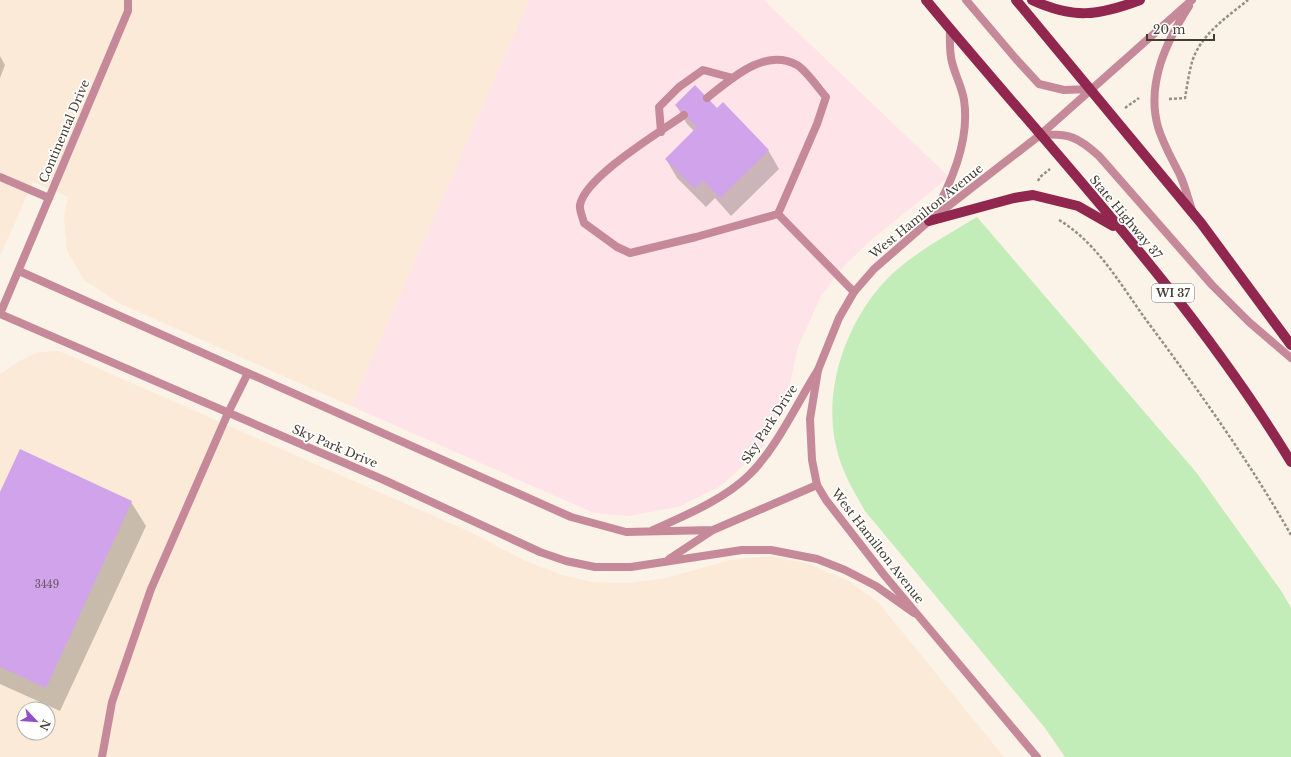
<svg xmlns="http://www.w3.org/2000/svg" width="1291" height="757" font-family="'Libre Baskerville',serif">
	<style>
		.commercial { fill: #fee3e8 }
		.built { fill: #fbead7; fill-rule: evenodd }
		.green { fill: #c2edb8 }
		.shadow { fill: #0003 }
		.building { fill: #d0a3eb }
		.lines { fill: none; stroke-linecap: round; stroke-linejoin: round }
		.path { stroke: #978e83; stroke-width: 2.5; stroke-dasharray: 3 2; stroke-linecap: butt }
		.service { stroke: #c58999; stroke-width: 8 }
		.minor { stroke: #c58999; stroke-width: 8 }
		.tertiary { stroke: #c58999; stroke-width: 8 }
		.primary { stroke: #91264f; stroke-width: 10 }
		.labels { text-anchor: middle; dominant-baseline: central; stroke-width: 3.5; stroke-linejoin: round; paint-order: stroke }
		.number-label { font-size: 10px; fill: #675560 }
		.shield { fill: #fff; stroke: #7c766f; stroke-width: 1 }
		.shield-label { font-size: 11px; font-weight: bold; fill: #443b31 }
		.street-label { font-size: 12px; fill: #443b31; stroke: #fff }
	</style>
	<rect width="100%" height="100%" fill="#fcf3e8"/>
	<path class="commercial" d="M529,0H764L949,177L870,241L847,263L822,294L798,347L785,407L762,448L721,486L678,507L628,516L594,513L351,406Z"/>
	<path class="built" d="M0,0H529L351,406L119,303L84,280L67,251L64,219L68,197L33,182L0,256Z
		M59,351L470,532L526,561L562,575L592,582L628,583L666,578L730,560L771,556L808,564L847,580L878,602L1004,757H0V374L19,361L39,352ZM24,709H48V733H24Z"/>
	<path class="green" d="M977,217L1196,472L1282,592L1291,608V757H1065L1045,728L865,511C853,490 841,470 836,446C822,386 849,315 892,274C917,251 949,234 977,217Z"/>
	<path class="shadow" d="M0,56L5,65L0,78Z
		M676,105L717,109L768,150L779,169L731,216L715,198L706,207L677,178L666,159L694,131L687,124Z
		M0,495L131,502L146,526L60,711L0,684Z"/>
	<path class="building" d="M695,85L717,108L723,102L769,150L720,198L703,180L695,189L665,159L697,127L675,105Z
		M20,449L132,501L46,688L0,667V492Z"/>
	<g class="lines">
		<path class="path" d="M1169,99L1185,98C1187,86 1189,73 1192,62C1200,35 1227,17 1248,0
			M1125,108L1139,98
			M1038,181L1040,177L1050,169
			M1059,220C1096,242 1119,282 1144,317C1196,387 1248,459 1291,535"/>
		<path class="service" d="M707,98C731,79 765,47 797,65C806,70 818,88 826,97L817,124L778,214L854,292
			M684,115C660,132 585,177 580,205C579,210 583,218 584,223L617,247L630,253L696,237L778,214
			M661,132L659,107L679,87L703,70L733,78
			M0,177L49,198
			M102,757L112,702L151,589L228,413L248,373"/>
		<path class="minor" d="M19,271L571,517L626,532L713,530
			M0,314L384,480L540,552L566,561L595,567H631L742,550H771L817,559L845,570L876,586L914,613
			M0,314L128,11V0
			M653,530C684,516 725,499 749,475C776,449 797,403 818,370
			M669,559L713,530L817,485"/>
		<path class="tertiary" d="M966,0L1016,59L1039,84L1064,90L1091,89
			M1189,6C1166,42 1146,84 1158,127C1163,144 1172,159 1180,175C1185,186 1188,198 1192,210
			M1040,135C1069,133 1078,137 1099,156L1212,285L1249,322L1291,358
			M932,217C951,184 970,139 964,100C962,87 955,75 952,62C949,51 950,39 950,28
			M1037,757L885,576L826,500L817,485L812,460L810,419L818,370L839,318L854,292L874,269L929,221L1040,135L1192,0"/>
		<path class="primary" d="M926,0C1051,151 1189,294 1291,462
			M1016,0L1201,223L1291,345
			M1032,0C1073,19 1098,16 1140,0
			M929,221L1014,198L1033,195L1078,206L1113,226"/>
	</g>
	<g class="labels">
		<g class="number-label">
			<text x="47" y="584">3449</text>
		</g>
		<rect class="shield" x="1152" y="284" width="42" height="18" rx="3"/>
		<g class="shield-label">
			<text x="1173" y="293">WI 37</text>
		</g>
		<g class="street-label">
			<text transform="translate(64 131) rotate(-67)">Continental Drive</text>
			<text transform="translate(926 211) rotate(-39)">West Hamilton Avenue</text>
			<text transform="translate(1126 217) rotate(50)">State Highway 37</text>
			<text transform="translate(769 424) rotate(-57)">Sky Park Drive</text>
			<text transform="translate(335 446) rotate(23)">Sky Park Drive</text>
			<text transform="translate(878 546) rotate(52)">West Hamilton Avenue</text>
		</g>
	</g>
	<g transform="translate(36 721) rotate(115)"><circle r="19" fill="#ffffff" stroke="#b4b1ad"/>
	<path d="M0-3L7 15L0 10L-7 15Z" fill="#914fc3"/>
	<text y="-6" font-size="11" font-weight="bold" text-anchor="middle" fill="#443b31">N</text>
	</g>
	<path d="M1147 34v6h67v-6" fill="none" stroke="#443b31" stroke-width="2"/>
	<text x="1153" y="34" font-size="12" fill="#443b31" stroke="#ffffff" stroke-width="3" paint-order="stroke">20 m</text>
</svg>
